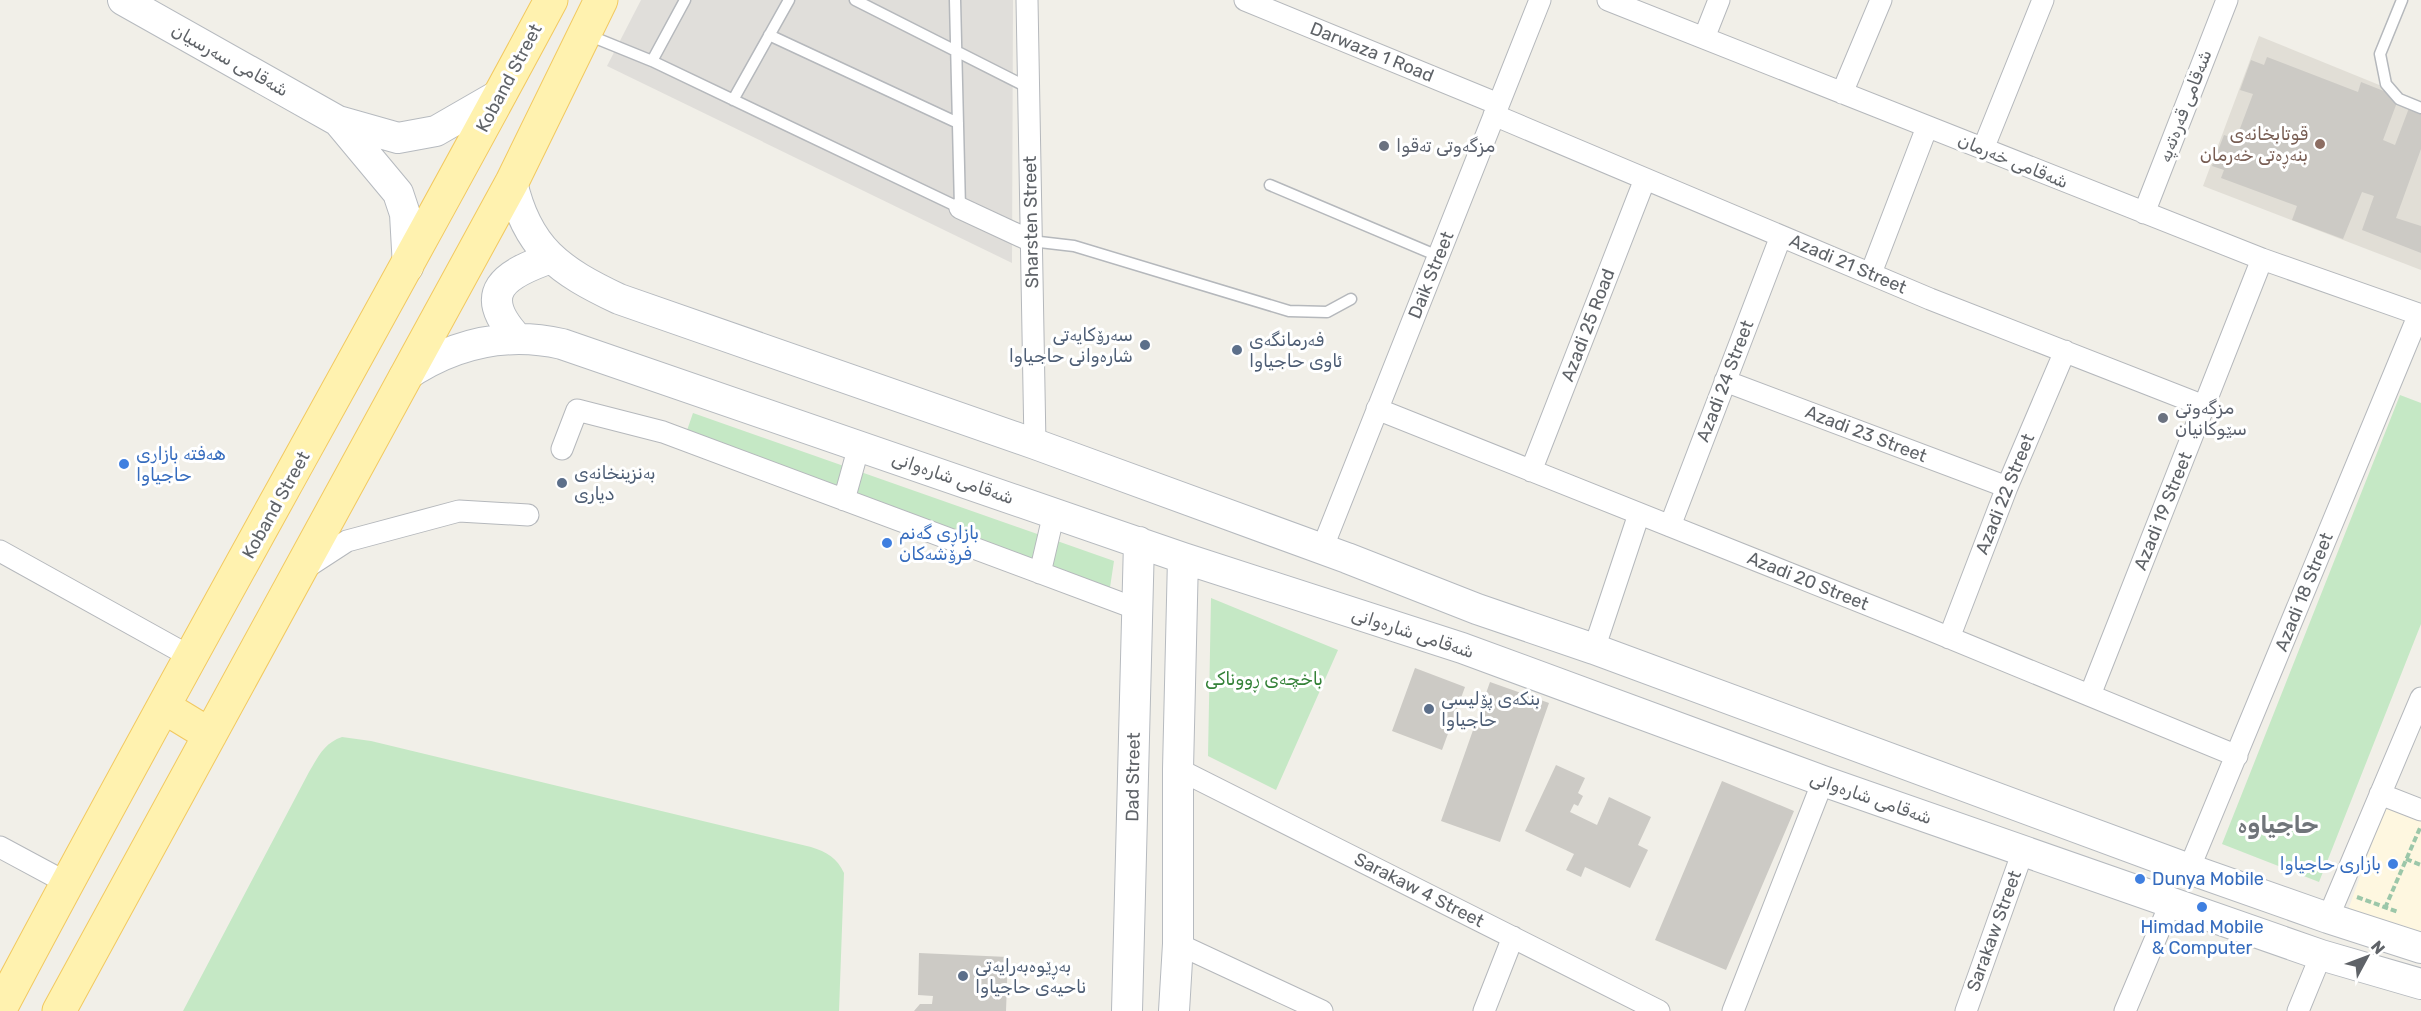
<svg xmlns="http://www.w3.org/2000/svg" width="2421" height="1011" font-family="Rubik,'Noto Naskh Arabic',sans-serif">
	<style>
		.commercial { fill: #fef7e0 }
		.industrial { fill: #e0deda }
		.education { fill: #e1ded6 }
		.green { fill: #c5e8c5 }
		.building { fill: #cccac5 }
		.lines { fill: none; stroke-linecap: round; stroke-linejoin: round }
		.lane-casing { stroke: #b5b8bc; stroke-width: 13 }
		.street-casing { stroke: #b5b8bc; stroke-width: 23 }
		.secondary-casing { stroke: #b6babf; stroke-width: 32 }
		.primary-casing { stroke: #f2c960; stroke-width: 35 }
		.path { stroke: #9cc7a9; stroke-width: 4; stroke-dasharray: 6 3; stroke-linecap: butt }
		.lane { stroke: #fff; stroke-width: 10 }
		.street { stroke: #fff; stroke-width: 21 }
		.secondary { stroke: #fff; stroke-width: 30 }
		.primary { stroke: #fff2af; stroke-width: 33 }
		.education-dot { fill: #8d6e63; stroke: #fff; stroke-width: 2 }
		.worship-dot { fill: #6b7280; stroke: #fff; stroke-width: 2 }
		.service-dot { fill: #5c6f8a; stroke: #fff; stroke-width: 2 }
		.shop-dot { fill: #3f7fe0; stroke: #fff; stroke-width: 2 }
		.labels { text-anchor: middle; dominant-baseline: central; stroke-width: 6; stroke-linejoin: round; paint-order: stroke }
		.street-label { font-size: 18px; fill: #5f6368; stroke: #fff }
		.education-label { font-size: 18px; fill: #785e54; stroke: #fff; text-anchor: end }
		.worship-label { font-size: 18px; fill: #5b616d; stroke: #fff; text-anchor: start }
		.service-label { font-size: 18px; fill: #4e5e75; stroke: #fff; text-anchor: start }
		.shop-label { font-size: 18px; fill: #366cbe; stroke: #fff; text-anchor: start }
		.park-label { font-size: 18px; fill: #348238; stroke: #fff }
		.district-label { font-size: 24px; font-weight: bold; fill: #70757a; stroke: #fff }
	</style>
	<rect width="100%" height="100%" fill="#f1efe8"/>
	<path class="commercial" d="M2386,805L2421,819V938L2348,910Z"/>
	<path class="industrial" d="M641,0H1013L1012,263L607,66Z"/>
	<path class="education" d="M2259,36L2421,102V270L2203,186Z"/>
	<path class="green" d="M2400,395L2421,403V624L2319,882L2222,844Z
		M693,413L1114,561L1109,594L683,442Z
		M1211,598L1338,650L1276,790L1208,756Z
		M342,737L371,741L811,847C827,852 837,858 844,873L839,1011H183L309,772C318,757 324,743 342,737Z"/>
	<path class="building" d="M2267,57L2358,92L2361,82L2399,97L2383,140L2395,145L2409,108L2421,113V149L2396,218L2421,226V253L2362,230L2374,196L2362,192L2343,239L2292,220L2297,206L2221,178L2224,170L2212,166L2224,135L2236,139L2253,94L2240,90L2251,60L2264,65Z
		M1415,668L1465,687L1442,750L1392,731Z
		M1490,682L1549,703L1500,842L1441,821Z
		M1556,765L1585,778L1578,793L1583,796L1578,806L1574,804L1570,812L1597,825L1609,797L1651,817L1638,845L1648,850L1630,888L1585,867L1581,877L1566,870L1574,854L1525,831Z
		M1722,781L1794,811L1726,970L1655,940Z
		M919,953L1008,957L1006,1011H914L920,1004H932L933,996L918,995Z"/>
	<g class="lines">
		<defs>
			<path id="lane" d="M855,0L1029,88
				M2402,0L2380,54L2386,84L2399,99L2421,108
				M588,35L652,61L960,208L955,0
				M769,35L958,123
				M652,61L685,0
				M733,100L789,0
				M1270,185L1438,256
				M1031,241L1074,246L1289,311L1327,312L1351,299"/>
			<path id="street" d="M1027,0L1035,444
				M1245,0L1498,104
				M1608,0L2262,259L2421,315
				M1704,38L1719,0
				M1842,93L1881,0
				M1494,115L1930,299L2204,406
				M1983,149L2043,0
				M960,208L1031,241
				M2144,213L2227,0
				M1871,273L1927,127
				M1725,381L2007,487
				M1377,409L1916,624L2237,756
				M562,449L577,410L663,432L1137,609
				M1531,471L1645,179
				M844,500L859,446
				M1670,526L1781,236
				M1322,549L1540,0
				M0,551L191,657
				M304,569L347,541L459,511L528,515
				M1040,573L1054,513
				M1949,638L2007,487L2065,351
				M1594,649L1639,514
				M2090,695L2262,259
				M1178,769L1659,1011
				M2380,794L2421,810
				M0,847L67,883
				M2189,869L2419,314
				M2328,918L2421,698
				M1178,944L1322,1011
				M1484,1011L1513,937
				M1733,1011L1823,781
				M1966,1011L2023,851
				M2125,1011L2171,902
				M2298,1011L2321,955"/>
			<path id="secondary" d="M123,0L338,121L398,138L436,131L502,93
				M338,121L398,193L405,214L408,267
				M512,182C527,249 560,271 619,299L1035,444L1347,558L1477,609L1594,649L2189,869L2328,918L2421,948
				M517,338C475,292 505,274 551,258
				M404,377C452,344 504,331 562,344L1183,558L1462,648L1823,781L2321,955L2421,984
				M1127,1011L1139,542
				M1174,1011L1178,944V769L1183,558"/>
			<path id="primary" d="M164,707L210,735
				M0,1009C179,670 370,338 551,0
				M59,1011L512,182L601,0"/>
		</defs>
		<use href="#lane" class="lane-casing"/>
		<use href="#street" class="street-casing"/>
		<use href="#secondary" class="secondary-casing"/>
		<use href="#primary" class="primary-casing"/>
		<path class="path" d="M2406,859L2421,865
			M2357,897L2398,912
			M2385,908L2420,828"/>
		<use href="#lane" class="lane"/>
		<use href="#street" class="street"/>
		<use href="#secondary" class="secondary"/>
		<use href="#primary" class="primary"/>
	</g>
	<circle class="education-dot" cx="2320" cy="144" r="6"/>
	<g class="worship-dot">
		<circle cx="1384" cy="146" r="6"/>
		<circle cx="2163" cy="418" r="6"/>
	</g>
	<g class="service-dot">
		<circle cx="1145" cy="345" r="6"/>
		<circle cx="1237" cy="350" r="6"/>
		<circle cx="562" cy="483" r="6"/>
		<circle cx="1429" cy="709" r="6"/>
		<circle cx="963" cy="976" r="6"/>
	</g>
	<g class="shop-dot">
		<circle cx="124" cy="464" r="6"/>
		<circle cx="887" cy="543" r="6"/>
		<circle cx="2393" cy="864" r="6"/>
		<circle cx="2140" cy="879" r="6"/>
		<circle cx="2202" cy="907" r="6"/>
	</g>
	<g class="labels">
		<g class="street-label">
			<text transform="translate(1372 52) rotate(22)">Darwaza 1 Road</text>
			<text transform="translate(230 60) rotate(29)">شەقامی سەرسیان</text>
			<text transform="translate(509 78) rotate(-62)">Koband Street</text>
			<text transform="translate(2185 106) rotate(-69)">شەقامی قەرەتەپە</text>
			<text transform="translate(2013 161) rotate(22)">شەقامی خەرمان</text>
			<text transform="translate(1031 222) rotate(-91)">Sharsten Street</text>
			<text transform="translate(1848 264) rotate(23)">Azadi 21 Street</text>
			<text transform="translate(1431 275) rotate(-68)">Daik Street</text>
			<text transform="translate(1588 325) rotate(-69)">Azadi 25 Road</text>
			<text transform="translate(1725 381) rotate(-69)">Azadi 24 Street</text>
			<text transform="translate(1866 434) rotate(21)">Azadi 23 Street</text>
			<text transform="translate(953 478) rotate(19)">شەقامی شارەوانی</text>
			<text transform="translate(2005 494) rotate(-68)">Azadi 22 Street</text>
			<text transform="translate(276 505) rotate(-61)">Koband Street</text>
			<text transform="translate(2163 511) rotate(-68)">Azadi 19 Street</text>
			<text transform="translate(1808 581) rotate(22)">Azadi 20 Street</text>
			<text transform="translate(2304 592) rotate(-68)">Azadi 18 Street</text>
			<text transform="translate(1413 633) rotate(18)">شەقامی شارەوانی</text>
			<text transform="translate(1133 777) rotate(-89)">Dad Street</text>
			<text transform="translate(1871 798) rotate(19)">شەقامی شارەوانی</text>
			<text transform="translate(1419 890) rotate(27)">Sarakaw 4 Street</text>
			<text transform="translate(1994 931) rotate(-70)">Sarakaw Street</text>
		</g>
		<g class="education-label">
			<text x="2308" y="134">قوتابخانەی<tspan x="2308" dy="21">بنەڕەتی خەرمان</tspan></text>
		</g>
		<g class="worship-label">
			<text x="1396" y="146">مزگەوتی تەقوا</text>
			<text x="2175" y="408">مزگەوتی<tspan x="2175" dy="21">سێوکانیان</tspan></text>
		</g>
		<g class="service-label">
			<text x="1133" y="335" text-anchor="end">سەرۆکایەتی<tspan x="1133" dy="21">شارەوانی حاجیاوا</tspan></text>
			<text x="1249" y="340">فەرمانگەی<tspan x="1249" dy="21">ئاوی حاجیاوا</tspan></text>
			<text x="574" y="473">بەنزینخانەی<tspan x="574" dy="21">دیاری</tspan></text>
			<text x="1441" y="699">بنکەی پۆلیسی<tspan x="1441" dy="21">حاجیاوا</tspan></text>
			<text x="975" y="966">بەڕێوەبەرایەتی<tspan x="975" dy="21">ناحیەی حاجیاوا</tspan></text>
		</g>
		<g class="shop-label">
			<text x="136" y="454">هەفتە بازاڕی<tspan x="136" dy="21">حاجیاوا</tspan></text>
			<text x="899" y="533">بازاڕی گەنم<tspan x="899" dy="21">فرۆشەکان</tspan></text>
			<text x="2381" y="864" text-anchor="end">بازاری حاجیاوا</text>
			<text x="2152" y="879">Dunya Mobile</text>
			<text x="2202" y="927" text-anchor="middle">Himdad Mobile<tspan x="2202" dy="21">&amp; Computer</tspan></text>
		</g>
		<g class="park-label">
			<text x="1264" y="679">باخچەی ڕووناکی</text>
		</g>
		<g class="district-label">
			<text x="2278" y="825">حاجیاوە</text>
		</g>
	</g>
	<g transform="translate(2367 957) rotate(49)" stroke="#ffffff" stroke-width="4.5" paint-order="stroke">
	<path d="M0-4.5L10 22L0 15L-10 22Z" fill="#5f6368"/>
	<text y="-9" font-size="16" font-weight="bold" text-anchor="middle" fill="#5f6368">N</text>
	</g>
</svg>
